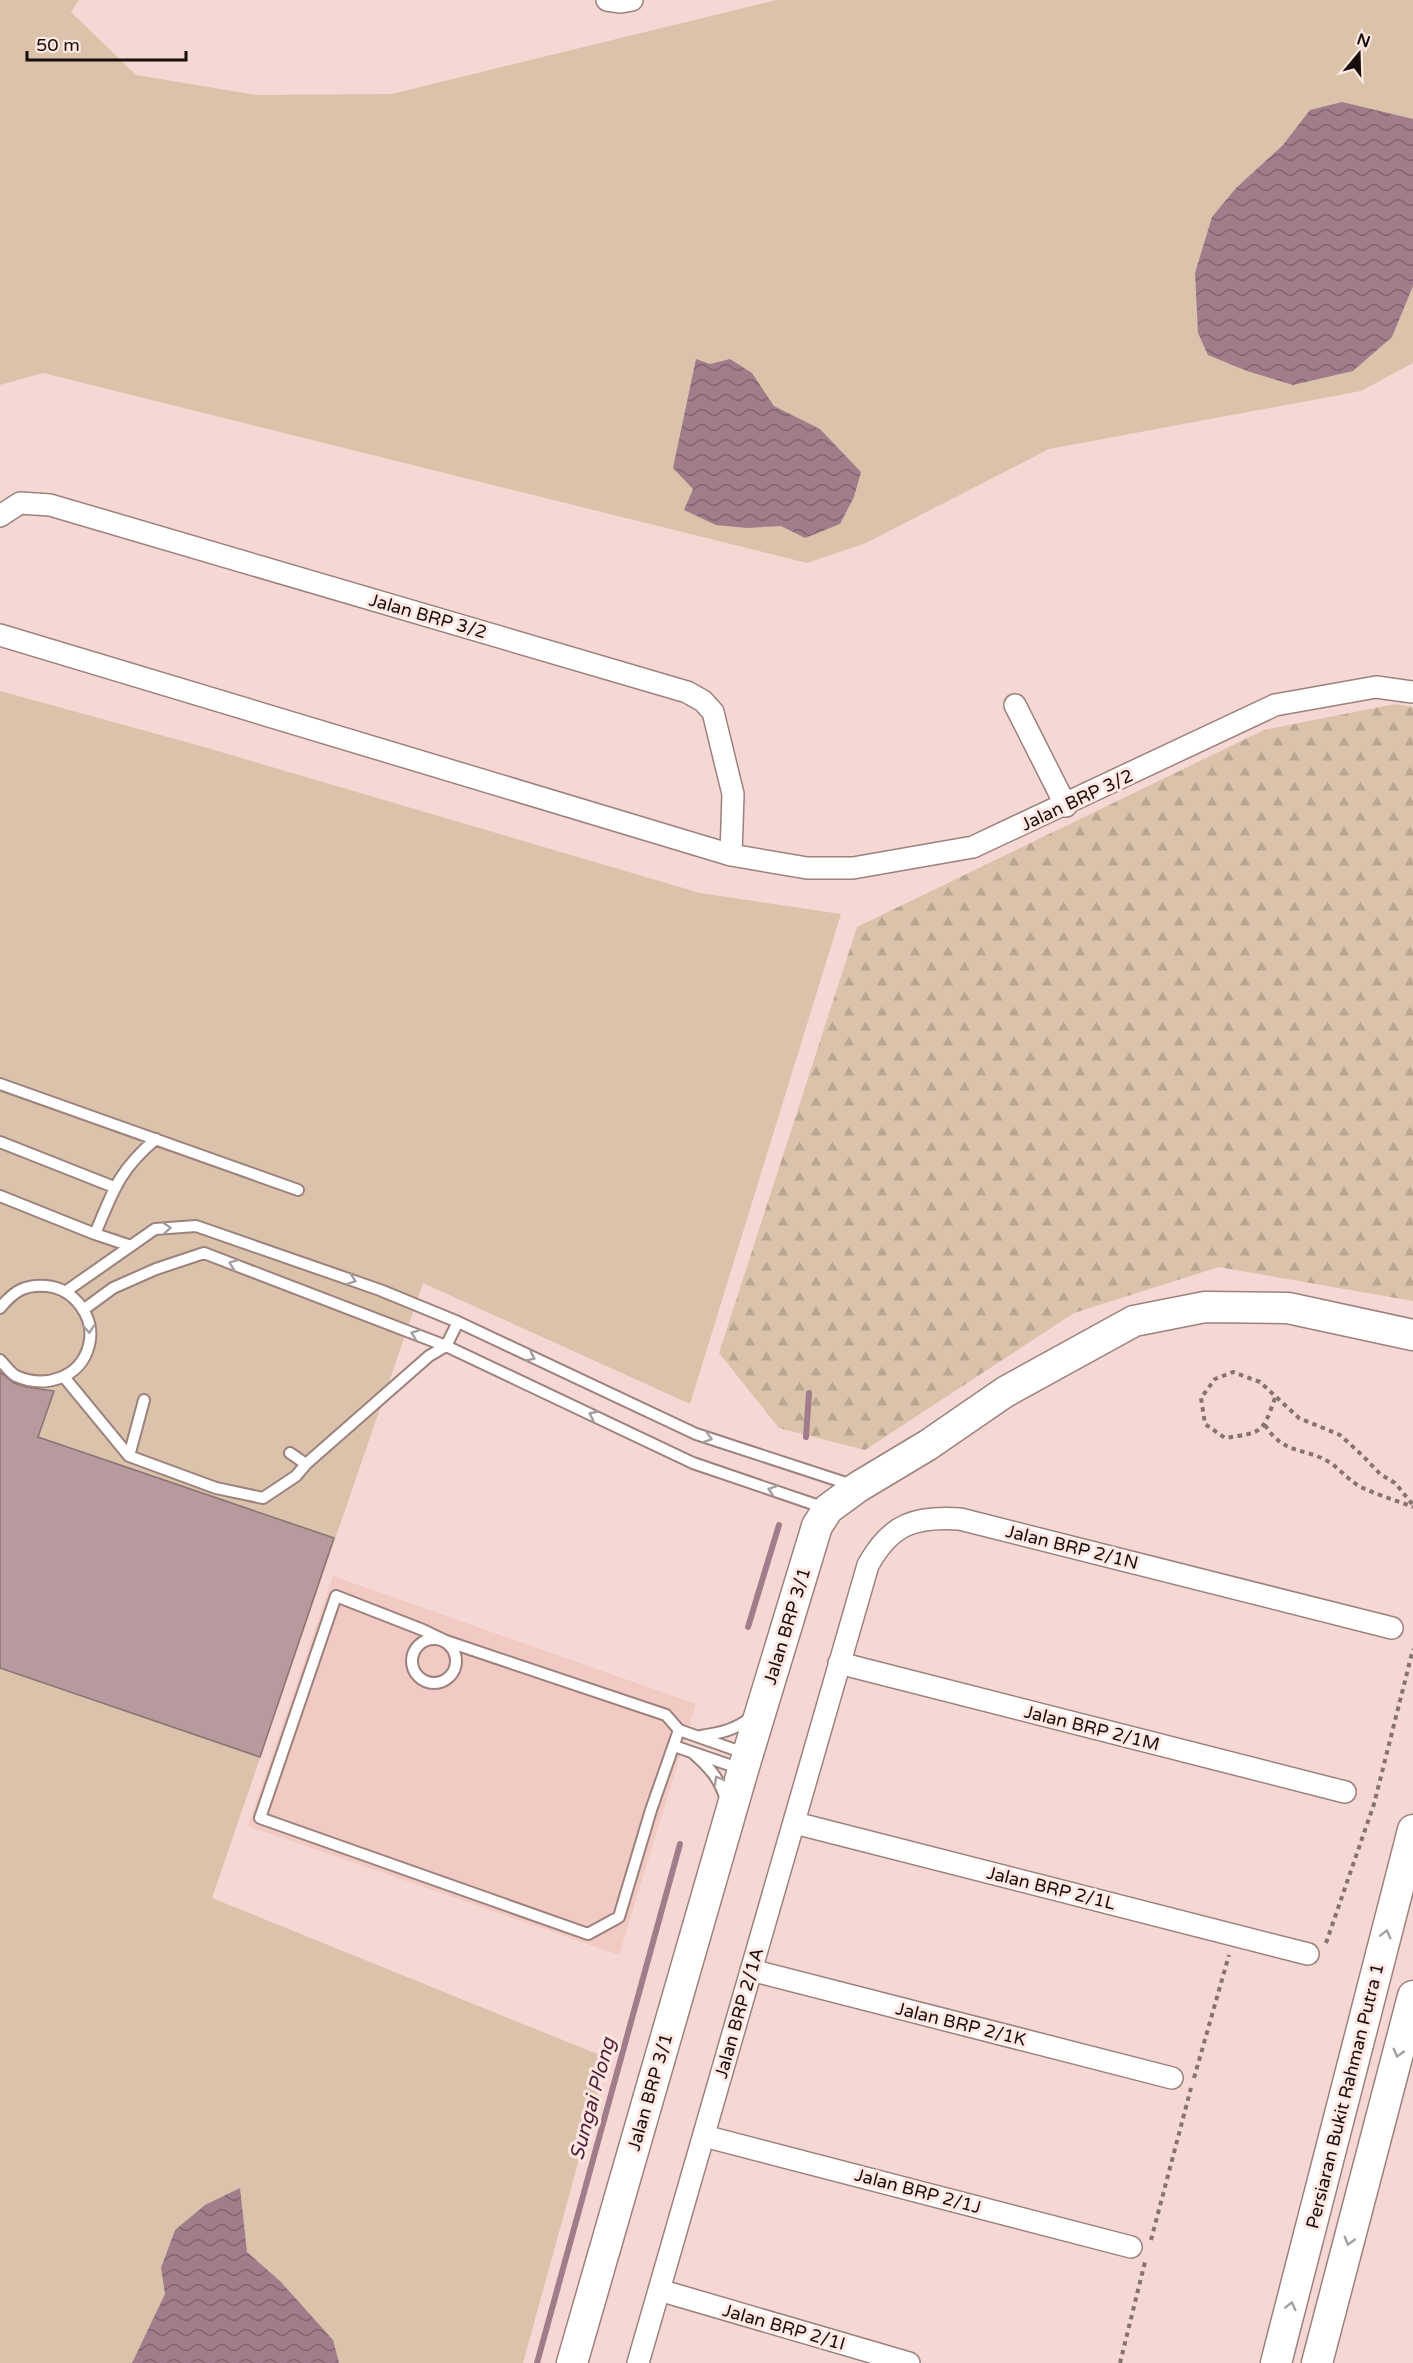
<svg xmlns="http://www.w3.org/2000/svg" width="1413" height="2363" font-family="'Varela Round',sans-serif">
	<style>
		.built { fill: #f0cac3 }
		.grass { fill: #dac3aa }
		.forest { fill: url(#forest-firs) }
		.water { fill: url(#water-waves) }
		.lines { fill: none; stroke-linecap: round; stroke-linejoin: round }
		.stream { stroke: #a17c8b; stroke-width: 6 }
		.building { fill: #b69a9d; stroke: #8c7275; stroke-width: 1.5 }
		.lane-casing { stroke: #9c817c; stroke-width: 14 }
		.street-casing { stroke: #9c817c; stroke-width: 24 }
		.secondary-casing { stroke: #9c817c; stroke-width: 33 }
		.path { stroke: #86736f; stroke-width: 4; stroke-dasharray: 4.5 4.5; stroke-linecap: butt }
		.lane { stroke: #fff; stroke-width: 10 }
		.street { stroke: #fff; stroke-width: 21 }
		.secondary { stroke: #fff; stroke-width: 30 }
		.oneway { stroke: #a39f9e }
		.labels { text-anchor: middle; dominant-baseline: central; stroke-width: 6; stroke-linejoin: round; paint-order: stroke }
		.street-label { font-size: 18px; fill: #180f0d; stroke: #ffe7e2 }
		.water-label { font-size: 20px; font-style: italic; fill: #511f38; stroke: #ffe7e2 }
	</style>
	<defs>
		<pattern id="forest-firs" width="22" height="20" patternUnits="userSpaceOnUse" patternTransform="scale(1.5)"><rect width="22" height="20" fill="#dac3aa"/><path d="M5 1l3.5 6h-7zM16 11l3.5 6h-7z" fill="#baa691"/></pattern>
		<pattern id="water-waves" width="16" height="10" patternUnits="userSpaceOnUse" patternTransform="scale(1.5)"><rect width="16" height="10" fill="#a17c8b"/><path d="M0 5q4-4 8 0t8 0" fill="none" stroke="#826470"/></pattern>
	</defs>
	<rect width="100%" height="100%" fill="#f5d8d3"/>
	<path class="built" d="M333,1576L696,1704L619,1955L248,1826Z"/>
	<path class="grass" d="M0,0H79L71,12L136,75L256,95L392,94L776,0H1413V363L1361,391L1049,449L866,543L807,563L43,373L0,385Z
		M0,691L197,745L700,893L841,914L690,1404L423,1283L212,1898L607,2058L523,2363H0Z"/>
	<path class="forest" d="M1395,704L1413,707V1301L1219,1267L1074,1313L865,1450L779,1428L719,1353L857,927L1264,730Z"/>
	<path class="water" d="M1342,102L1413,119V286L1392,337L1353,371L1293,385L1247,371L1208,355L1198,333L1195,273L1212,217L1236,188L1283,145L1310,110Z
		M696,359L710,364L730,359L752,373L774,406L820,429L861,472L854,497L840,524L805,538L781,526L747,528L716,525L684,510L693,489L673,468Z
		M240,2188L247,2252L280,2281L333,2340L339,2363H132L165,2294L161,2268L175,2230L205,2205Z"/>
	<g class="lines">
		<path class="stream" d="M806,1437L809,1393
			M748,1627L779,1525
			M537,2363L680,1844"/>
	</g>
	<path class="building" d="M0,1372L14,1383L26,1387L54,1391L38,1437L334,1538L260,1757L0,1668Z"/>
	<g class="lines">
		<defs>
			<path id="lane" d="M0,1084L298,1190
				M0,1142L114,1187
				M0,1196L95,1234L131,1246
				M95,1234C113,1191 119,1170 156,1139
				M65,1292L155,1229L196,1226L380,1290L458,1322L696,1434L852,1485
				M0,1308C14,1291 25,1284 47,1286C74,1289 96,1317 89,1345C81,1378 45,1389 16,1376C10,1373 5,1365 0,1360
				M83,1310L113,1288L156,1269L204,1253L446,1346L693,1463L825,1508
				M64,1377L129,1456L216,1488L263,1498L296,1476L306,1464L429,1356L446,1346L458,1322
				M290,1453L306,1464
				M129,1456L144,1400
				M336,1596L423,1630L446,1641L666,1715L679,1730L651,1810L619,1917L588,1934L260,1818Z
				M412 1661a22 22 0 1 1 44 0a22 22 0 1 1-44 0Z
				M679,1730L747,1754
				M701,1736C720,1733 735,1730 750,1718
				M674,1746L741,1769
				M693,1753C709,1767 720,1779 726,1800"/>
			<path id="street" d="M607,0L621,2L632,0
				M0,516L20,503L50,505L687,692L703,701L713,712L733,794L731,855
				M0,635L731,855L807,868H853L973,847L1275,705L1376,687L1413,692
				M1015,705L1066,806
				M839,1663L1345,1792
				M795,1823L1308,1954
				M751,1970L1172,2078
				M704,2136L1131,2247
				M659,2290L909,2363
				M638,2363L868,1565C891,1524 914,1516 960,1519L1392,1628"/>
			<path id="secondary" d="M572,2363L743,1770L817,1526L828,1509L858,1487L928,1445L1005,1392L1134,1321L1205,1307L1288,1308L1413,1335
				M1276,2363L1413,1830
				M1317,2363L1413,1996"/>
		</defs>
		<use href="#lane" class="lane-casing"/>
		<use href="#street" class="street-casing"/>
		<use href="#secondary" class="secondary-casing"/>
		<path class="path" d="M1275,1398C1262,1434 1263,1432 1225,1438L1205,1424L1201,1398L1215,1379L1233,1372L1260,1382L1299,1418L1340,1435L1362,1455L1380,1474L1395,1483L1413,1505
			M1265,1425C1285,1457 1306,1446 1332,1464C1342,1471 1349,1481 1361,1487C1377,1495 1396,1500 1413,1507
			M1326,1943L1374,1804L1413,1649
			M1194,2078L1229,1955
			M1151,2240L1191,2088
			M1120,2363L1145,2262"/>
		<use href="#lane" class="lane"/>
		<use href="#street" class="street"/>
		<use href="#secondary" class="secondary"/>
	</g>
	<defs><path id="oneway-chevron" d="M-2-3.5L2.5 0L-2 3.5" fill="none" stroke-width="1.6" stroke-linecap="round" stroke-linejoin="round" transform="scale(1.5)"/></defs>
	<g class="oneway">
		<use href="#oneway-chevron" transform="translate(167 1228) rotate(-5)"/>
		<use href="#oneway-chevron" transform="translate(233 1264) rotate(-160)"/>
		<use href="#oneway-chevron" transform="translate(352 1280) rotate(19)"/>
		<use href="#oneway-chevron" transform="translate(89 1329) rotate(86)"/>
		<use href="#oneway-chevron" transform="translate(415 1334) rotate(-159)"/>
		<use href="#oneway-chevron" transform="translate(531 1357) rotate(25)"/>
		<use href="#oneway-chevron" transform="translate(593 1415) rotate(-155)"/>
		<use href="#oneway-chevron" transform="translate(708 1438) rotate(17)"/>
		<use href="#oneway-chevron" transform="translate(772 1490) rotate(-161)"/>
		<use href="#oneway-chevron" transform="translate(718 1780) rotate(-120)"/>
		<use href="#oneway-chevron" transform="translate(1386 1934) rotate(-76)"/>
		<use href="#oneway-chevron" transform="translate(1398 2053) rotate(105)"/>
		<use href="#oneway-chevron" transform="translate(1349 2241) rotate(105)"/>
		<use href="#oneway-chevron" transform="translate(1291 2306) rotate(-76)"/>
	</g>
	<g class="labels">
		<g class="street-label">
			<text transform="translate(428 616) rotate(16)">Jalan BRP 3/2</text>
			<text transform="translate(1077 800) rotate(-25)">Jalan BRP 3/2</text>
			<text transform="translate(1072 1547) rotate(14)">Jalan BRP 2/1N</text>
			<text transform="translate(787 1626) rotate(-73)">Jalan BRP 3/1</text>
			<text transform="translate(1092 1728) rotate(14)">Jalan BRP 2/1M</text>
			<text transform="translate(1051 1888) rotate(14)">Jalan BRP 2/1L</text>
			<text transform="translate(739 2013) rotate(-74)">Jalan BRP 2/1A</text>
			<text transform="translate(961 2024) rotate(14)">Jalan BRP 2/1K</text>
			<text transform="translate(650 2092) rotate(-74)">Jalan BRP 3/1</text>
			<text transform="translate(1345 2096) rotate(-76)">Persiaran Bukit Rahman Putra 1</text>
			<text transform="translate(918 2191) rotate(15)">Jalan BRP 2/1J</text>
			<text transform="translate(784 2327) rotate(16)">Jalan BRP 2/1I</text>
		</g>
		<g class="water-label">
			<text transform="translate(593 2099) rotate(-75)">Sungai Plong</text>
		</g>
	</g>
	<g transform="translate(1359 54) rotate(19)" stroke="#ffe7e2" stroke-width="4.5" paint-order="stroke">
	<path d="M0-4.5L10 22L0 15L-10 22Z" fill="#180f0d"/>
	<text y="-9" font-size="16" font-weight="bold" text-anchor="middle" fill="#180f0d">N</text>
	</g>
	<path d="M27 51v9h159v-9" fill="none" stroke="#180f0d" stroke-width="3"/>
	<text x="36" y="51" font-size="18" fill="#180f0d" stroke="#ffe7e2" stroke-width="4.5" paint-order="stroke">50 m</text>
</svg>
